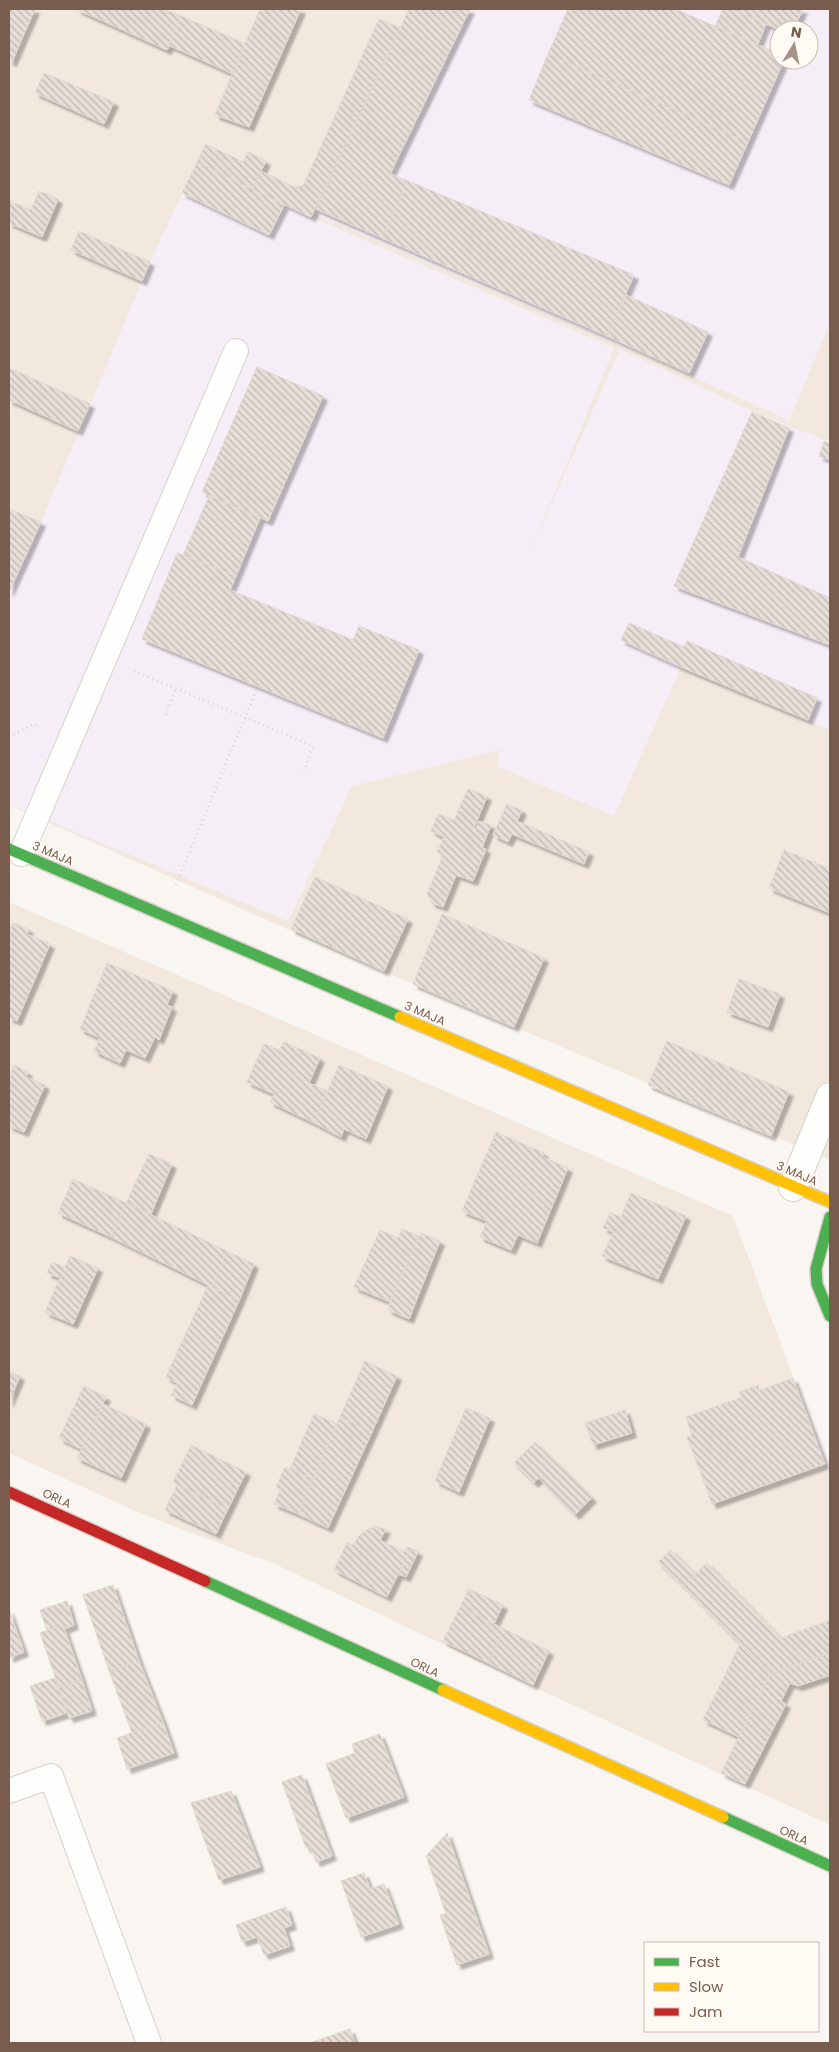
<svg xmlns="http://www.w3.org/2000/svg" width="839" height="2052" font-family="Poppins,sans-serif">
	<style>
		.residential { fill: #f2e8de; fill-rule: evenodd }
		.education { fill: #f6eef6; fill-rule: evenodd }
		.building { fill: url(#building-back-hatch); stroke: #e2d8d2; filter: url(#shadow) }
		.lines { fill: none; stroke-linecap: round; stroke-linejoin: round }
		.lane-casing { stroke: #d7d1cb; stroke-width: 26 }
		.street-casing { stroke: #d7d1cb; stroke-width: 30 }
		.fast-casing { stroke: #d9d2cb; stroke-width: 14 }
		.slow-casing { stroke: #d9d2cb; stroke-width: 14 }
		.jam-casing { stroke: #d9d2cb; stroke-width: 14 }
		.path { stroke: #dcd5d0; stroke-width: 3; stroke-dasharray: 1 4; stroke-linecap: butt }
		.lane { stroke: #fefefd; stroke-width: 24 }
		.street { stroke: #fefefd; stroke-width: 28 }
		.fast { stroke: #4caf50; stroke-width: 11 }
		.slow { stroke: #ffc107; stroke-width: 11 }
		.jam { stroke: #c62828; stroke-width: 11 }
		.labels { text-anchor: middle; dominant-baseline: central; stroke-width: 4; stroke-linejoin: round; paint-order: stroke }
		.street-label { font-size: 12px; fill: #7a5c4d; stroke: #fffaf3 }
	</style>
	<defs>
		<pattern id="building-back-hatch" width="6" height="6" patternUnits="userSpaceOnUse" patternTransform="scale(1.25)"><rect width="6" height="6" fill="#e6ded7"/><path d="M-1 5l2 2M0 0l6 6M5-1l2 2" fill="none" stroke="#bfb7b1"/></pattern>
		<filter id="shadow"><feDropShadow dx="4.5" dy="4.5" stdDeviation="1" flood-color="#0004"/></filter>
	</defs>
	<rect width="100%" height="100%" fill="#f9f5f0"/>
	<path class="residential" d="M9,9H830V1160L363,963L9,805ZM779,30H809V60H779Z
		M9,902L733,1216L830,1475V1825L444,1645L275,1564L144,1515L9,1453Z"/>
	<path class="education" d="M409,9H830V323L789,420L687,374L314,214ZM779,30H809V60H779Z
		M197,162L311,217L614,348L528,557L620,349L747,409L830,442V730L681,667L614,816L497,766L500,750L352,786L288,921L9,804V592L41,522L150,262Z"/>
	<path class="building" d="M9,9H35L12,62L9,61Z
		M76,9H163L181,16L167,50Z
		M260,9H301L249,127L215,115Z
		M409,9H470L390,174L408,181L382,238L316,209Z
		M568,9H675L779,54V60H784L748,142L548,54Z
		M723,9H731L766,24L758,44L715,26Z
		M731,9H803L793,30H780Z
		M181,16L246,44L233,74L168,45Z
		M379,19L400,28L311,217L252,189L261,171L294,187L303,186Z
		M548,54L748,142L729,185L529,100Z
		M44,73L114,102L104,124L35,93Z
		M206,144L243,162L248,152L266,161L252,189L197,162Z
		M197,162L284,205L269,235L182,193Z
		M408,181L634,275L607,336L382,238Z
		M39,191L58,199L42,237L9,223V201L31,210Z
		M79,231L150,262L142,281L71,250Z
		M626,295L708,332L689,373L607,336Z
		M257,367L323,396L268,521L202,492Z
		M9,368L90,404L78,431L9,400Z
		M752,412L789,428L738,557L830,598V645L674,586Z
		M824,441L830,444V460L819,456Z
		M209,496L260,518L236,576L183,555Z
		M9,509L41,522L9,592Z
		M177,553L236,576L230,590L353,640L359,626L419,650L383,738L142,639Z
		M629,623L684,647L687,641L817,698L808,720L681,667L621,640Z
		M468,789L487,796L474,828L476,829L479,821L491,825L482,848L486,849L473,881L456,875L443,907L432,903L427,894L443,855L437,852L444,837L431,831L438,814L454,820Z
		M507,804L522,810L517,821L589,852L584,864L512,834L508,842L493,835Z
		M784,850L830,869V913L769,888Z
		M315,877L408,919L384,971L291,929Z
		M442,914L544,958L514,1027L413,984Z
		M13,923L29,929L27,934L50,944L17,1021L9,1018V927L11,928Z
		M107,963L173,991L167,1005L172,1007L159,1040L155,1037L145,1058L126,1050L120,1063L94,1051L100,1038L80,1029Z
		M739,979L780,994L768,1027L727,1012Z
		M667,1041L789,1092L771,1136L648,1085Z
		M284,1042L320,1058L309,1083L327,1091L314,1123L270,1102L274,1094L247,1082L264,1044L279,1050Z
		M14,1065L28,1072L26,1077L45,1085L24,1132L9,1126V1079Z
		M339,1065L388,1086L366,1139L344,1129L341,1137L314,1123Z
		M496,1132L544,1153L542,1157L568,1168L537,1243L518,1235L511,1250L480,1237L487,1221L462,1211Z
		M149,1154L172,1164L151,1214L126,1203Z
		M73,1179L126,1203L111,1237L58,1213Z
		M631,1193L686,1216L658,1279L602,1256L613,1232L603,1228L610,1213L621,1217Z
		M126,1203L227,1251L212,1287L111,1237Z
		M402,1229L419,1236L390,1302L354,1287L380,1230L398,1238Z
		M421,1233L440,1241L409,1319L388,1310L390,1302Z
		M227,1251L254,1264L239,1301L212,1287Z
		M70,1256L98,1268L73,1324L45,1312L60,1278L47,1273L52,1262L65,1267Z
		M208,1285L239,1301L192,1405L171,1395L177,1383L166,1377Z
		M365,1361L397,1376L372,1432L340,1417Z
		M9,1371L20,1376L9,1402Z
		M793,1378L825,1464L712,1504L687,1437L692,1436L686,1417L743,1397L739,1392L759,1385L758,1391Z
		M84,1386L106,1397L81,1449L59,1438Z
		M103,1404L146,1424L121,1478L77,1458Z
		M466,1408L490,1418L459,1492L435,1481Z
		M625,1410L632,1433L593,1445L585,1423Z
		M314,1414L337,1424L313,1479L290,1469Z
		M340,1417L372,1432L328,1528L298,1514Z
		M535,1442L592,1498L575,1515L539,1478L534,1483L514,1463Z
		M191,1445L246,1472L228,1509L173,1482Z
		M285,1467L313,1479L298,1514L274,1504L281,1489L276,1487Z
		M177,1485L228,1509L216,1534L165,1510Z
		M376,1527L386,1529L380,1540L405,1552L407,1547L411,1548L387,1597L334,1570L347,1543L353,1545L358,1537L366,1530Z
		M411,1548L418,1552L406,1577L398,1574Z
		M671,1550L695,1574L683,1586L658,1562Z
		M707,1563L781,1638L806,1661L770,1674L740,1644L683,1586Z
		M113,1585L139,1661L109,1671L83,1595Z
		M469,1589L503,1605L494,1624L460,1607Z
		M67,1601L74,1625L64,1629L63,1625L47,1630L40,1610Z
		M460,1607L504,1629L488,1663L443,1641Z
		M9,1610L24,1652L9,1658Z
		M830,1620V1653L806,1661L781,1638Z
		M63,1625L82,1680L59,1688L40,1633Z
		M504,1629L549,1651L533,1685L488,1663Z
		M740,1644L770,1674L739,1737L703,1720Z
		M830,1653V1675L828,1676L798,1686L790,1683L781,1701L786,1704L745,1784L721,1773L770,1674Z
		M139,1661L163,1722L132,1733L109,1671Z
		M55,1678L67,1713L42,1721L30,1686Z
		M82,1680L92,1711L69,1718L59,1688Z
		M163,1722L174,1753L127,1769L117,1738Z
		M380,1734L404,1797L346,1818L326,1764L355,1753L352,1744Z
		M302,1775L332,1856L316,1862L310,1847L306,1848L282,1782Z
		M231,1791L260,1867L219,1880L191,1803Z
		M447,1833L489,1954L457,1965L440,1915L446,1914L426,1856Z
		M364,1873L370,1889L384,1884L399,1924L361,1937L341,1881Z
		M286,1907L292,1925L284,1928L290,1946L264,1955L257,1937L242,1942L236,1925Z
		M350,2029L355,2043H310Z"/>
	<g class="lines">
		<defs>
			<path id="lane" d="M21,854L236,351
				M9,1791L51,1776L149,2043"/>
			<path id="street" d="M793,1187L830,1097"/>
			<path id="fast" d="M9,849L400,1017
				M830,1217L816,1269L817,1284L830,1316
				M205,1581L443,1690
				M723,1817L830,1866"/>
			<path id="slow" d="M400,1017L830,1202
				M443,1690L723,1817"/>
			<path id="jam" d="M9,1492L205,1581"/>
		</defs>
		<use href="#lane" class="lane-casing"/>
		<use href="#street" class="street-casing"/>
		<use href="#fast" class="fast-casing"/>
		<use href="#slow" class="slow-casing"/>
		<use href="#jam" class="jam-casing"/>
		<path class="path" d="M134,671L313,746L303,774
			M166,715L176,689
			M9,737L34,724L40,727
			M176,885L258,686"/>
		<use href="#lane" class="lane"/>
		<use href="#street" class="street"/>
		<use href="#fast" class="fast"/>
		<use href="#slow" class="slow"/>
		<use href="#jam" class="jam"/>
	</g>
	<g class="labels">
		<g class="street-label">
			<text transform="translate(53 853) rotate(23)">3 MAJA</text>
			<text transform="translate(425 1013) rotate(23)">3 MAJA</text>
			<text transform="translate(797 1173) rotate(23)">3 MAJA</text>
			<text transform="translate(57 1498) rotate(24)">ORLA</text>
			<text transform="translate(425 1667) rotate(25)">ORLA</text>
			<text transform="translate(794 1835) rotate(24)">ORLA</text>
		</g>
	</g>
	<rect width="839" height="2052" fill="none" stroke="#7a5c4d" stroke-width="20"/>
	<rect x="644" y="1942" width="175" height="90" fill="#fffaf3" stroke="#cabbb1"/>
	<rect x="654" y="1958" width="25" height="8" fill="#4caf50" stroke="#cabbb1"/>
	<text x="689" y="1967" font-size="15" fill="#7a5c4d">Fast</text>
	<rect x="654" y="1983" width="25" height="8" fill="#ffc107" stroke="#cabbb1"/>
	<text x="689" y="1992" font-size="15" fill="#7a5c4d">Slow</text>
	<rect x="654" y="2008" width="25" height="8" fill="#c62828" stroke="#cabbb1"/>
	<text x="689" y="2017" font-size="15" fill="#7a5c4d">Jam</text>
	<g transform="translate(794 45) rotate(10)"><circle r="24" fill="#fffaf3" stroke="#cabbb1"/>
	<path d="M0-4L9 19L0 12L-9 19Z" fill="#a69286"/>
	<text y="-8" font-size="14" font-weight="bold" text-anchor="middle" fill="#7a5c4d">N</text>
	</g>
</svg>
